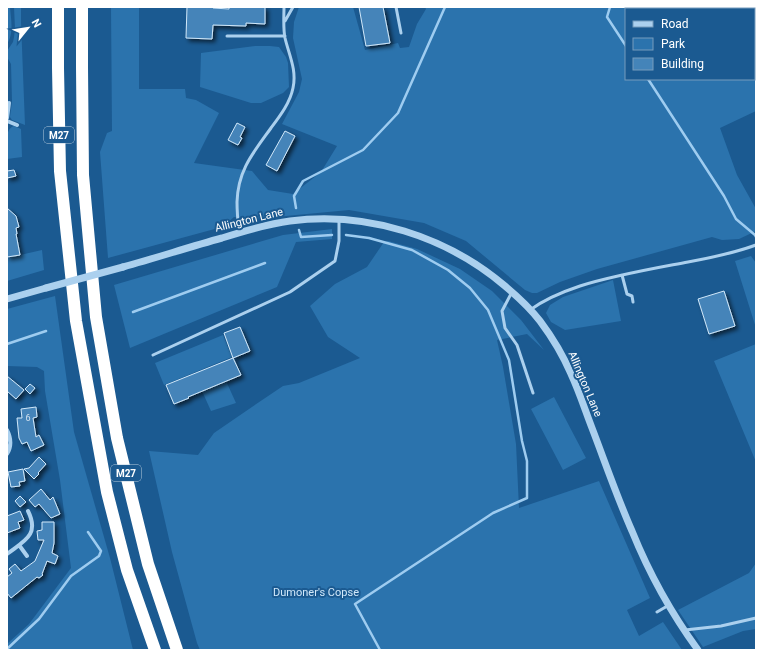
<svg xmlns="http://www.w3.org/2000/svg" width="763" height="657" font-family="Roboto,sans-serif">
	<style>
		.green { fill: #2b73ad; fill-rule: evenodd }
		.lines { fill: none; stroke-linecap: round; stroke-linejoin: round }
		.stream { stroke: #9eccf0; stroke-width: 2.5 }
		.building { fill: #4484b9; stroke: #d1e8fa; filter: url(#shadow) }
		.service { stroke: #abd0ee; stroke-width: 3 }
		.minor { stroke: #abd0ee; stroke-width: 4 }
		.tertiary { stroke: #abd0ee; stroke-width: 7 }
		.motorway { stroke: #fff; stroke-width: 12 }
		.tertiary-bridge { stroke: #abd0ee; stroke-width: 7 }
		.labels { text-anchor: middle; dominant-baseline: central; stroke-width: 4; stroke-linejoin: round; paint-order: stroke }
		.number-label { font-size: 9px; fill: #d0e0ee }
		.shield { fill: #1b5a91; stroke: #bbcede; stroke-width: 1 }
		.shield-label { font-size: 10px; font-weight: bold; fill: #fff }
		.street-label { font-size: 11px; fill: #fff; stroke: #1b5a91 }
		.park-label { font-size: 11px; fill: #d1e8fa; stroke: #1b5a91 }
	</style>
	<defs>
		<filter id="shadow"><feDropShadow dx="3" dy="3" stdDeviation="2" flood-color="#0009"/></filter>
	</defs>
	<rect width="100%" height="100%" fill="#1b5a91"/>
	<path class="green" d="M7,7H10C11,19 14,34 7,44Z
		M14,7H21V22L25,125L12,120L10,117L12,101L11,64L7,57V51L13,42L14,37L15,29Z
		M111,7H139V89H185L186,98L196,100L219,113L194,163L252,171L268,190L293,194L321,172L337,146L282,124L299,92L302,79L293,38L294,22L299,7H353L365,50L398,43L400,48L409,47L417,24L426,9L425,7H756V111L720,128L737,175L756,209V231L739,239L722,240L712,237L597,269L560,282L537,293H532L525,290L466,241L424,223L349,210L253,219L234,217L222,227L108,258L100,152L107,133L112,131ZM626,9H754V79H626Z
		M255,46H270L279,47L286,57L288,63L289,87L283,93L261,103H251L200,87L201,53Z
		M14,126L21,129L22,157L7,159C7,149 3,130 14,126Z
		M332,229V239L296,242L277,287L130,348L114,285L283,235Z
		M388,241L417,249L460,269L492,291L521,320L544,350L527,334L497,340L503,367L516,444L519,508L599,481L650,598L627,610L639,636L663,622L682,650H200L197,643L172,552L149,451L198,455L214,433L249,409L283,386L299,383L360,358L328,337L310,306L335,284L367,267L384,242Z
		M42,250L44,270L7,281V263L8,262L7,258Z
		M751,256L756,263V328L735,261Z
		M613,280L621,321L565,330L551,322L546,313L550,305L563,297Z
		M55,296L74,432L110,558L133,650H7V644L29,624L71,568L60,480L45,391L44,371L37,367L7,366V309Z
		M223,335L232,357L164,385L155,363Z
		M756,344V462L714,361Z
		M226,381L236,403L211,411L202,391Z
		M554,397L586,458L563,470L531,409Z
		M756,563V629L743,631L703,647L678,610L749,573Z"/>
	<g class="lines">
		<path class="stream" d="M610,7L607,17L626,46
			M648,79L724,196L736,219L755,235L756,237
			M296,208L294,196L303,181L363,150L398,113L445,7
			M299,230L301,237L332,235
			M346,235L369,238L412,250L448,270L470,288L488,310L509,360L522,441L527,461V498L493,513L355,604L380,650
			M133,312L265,263
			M7,344L46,331
			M7,649L39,619L71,576L99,556L101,551L88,532"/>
	</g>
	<path class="building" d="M187,7H213V8L229,9V7H265V24L246,23V26L213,25L212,39L186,38Z
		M359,7H383L390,43L366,46Z
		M237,123L245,127L240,137L242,138L238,145L228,140Z
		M285,131L295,136L277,171L266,165Z
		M14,170L16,176L7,178V171Z
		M7,208L16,216L19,227L16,228L17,234H16L20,255L7,257Z
		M724,291L735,326L709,334L698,299Z
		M240,327L250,351L233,358L224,333Z
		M233,358L241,375L188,397L189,398L174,404L166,385Z
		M7,376L24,390L16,399L7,391Z
		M30,384L35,388L30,394L25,389Z
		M36,407L37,417L33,418L36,437L39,435L44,445L31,451L27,442L22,444L19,438L17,418H22L21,409Z
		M39,457L46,464L38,473L39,474L34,479L24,469L29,468Z
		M23,469L25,481L19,482L20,486L11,487L8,472Z
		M41,489L50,500L53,497L60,514L51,518L39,504L35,507L29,500Z
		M20,496L26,502L20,507L15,501Z
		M20,511L24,520L18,522L20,528L7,533V516Z
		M42,522H54V543L52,553L58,556L55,564L47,561L42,574L43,575L39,578L37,577L11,598L7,593V577L12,573L9,569L15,564L21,571L35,561L44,540H38L37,531L42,530Z"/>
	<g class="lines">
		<path class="service" d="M396,7L401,33
			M285,21L293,7
			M227,36H285
			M239,233C238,223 237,212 237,202C238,170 253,153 271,128C280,116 290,103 293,88C297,70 289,55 285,38C283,28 284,17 284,7
			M622,275L627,294L632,296L633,302
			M512,292L502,311L505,328L517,345L533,393
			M530,310C545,299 562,292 580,286C615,275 651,269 688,262C710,258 734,253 756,245
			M153,355L290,292L335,261L339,241V219
			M657,612L669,605
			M685,630L721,626L756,618"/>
		<path class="minor" d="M7,118L9,103
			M7,121L17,125
			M7,430C11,438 12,446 7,454
			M19,545L27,556
			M7,554C24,541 40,535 28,511"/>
		<path class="tertiary" d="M123,267C156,258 189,247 222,238C244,231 267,224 290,221C367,211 446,236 505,286C517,296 530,308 540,321C552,337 563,355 571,374C579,391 585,410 592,428C605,462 617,497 632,531C649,573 671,613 698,650
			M7,299L46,288"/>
		<path class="motorway" d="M58,7V68L60,171L76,321L107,492L127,570L155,650
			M82,7V67L83,175L96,317L117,438L148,564L177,650"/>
		<path class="tertiary-bridge" d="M46,288L123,267"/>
	</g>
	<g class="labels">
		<g class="number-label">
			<text x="28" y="418">6</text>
		</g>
		<g class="shield">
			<rect x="44" y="127" width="30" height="16" rx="3"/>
			<rect x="111" y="465" width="30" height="16" rx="3"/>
		</g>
		<g class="shield-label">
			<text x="59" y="135">M27</text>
			<text x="126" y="473">M27</text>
		</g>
		<g class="street-label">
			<text transform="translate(249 220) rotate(-14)">Allington Lane</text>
			<text transform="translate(585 384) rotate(67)">Allington Lane</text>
		</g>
		<g class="park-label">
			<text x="316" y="592">Dumoner's Copse</text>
		</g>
	</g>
	<rect width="763" height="657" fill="none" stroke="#ffffff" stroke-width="16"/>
	<rect x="625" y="8" width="130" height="72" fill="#1b5a91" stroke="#769cbd"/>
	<rect x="633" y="21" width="20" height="6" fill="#abd0ee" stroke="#769cbd"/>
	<text x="661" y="28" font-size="12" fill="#ffffff">Road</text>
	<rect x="633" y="38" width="20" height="12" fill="#2b73ad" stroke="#769cbd"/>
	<text x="661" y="48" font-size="12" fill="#ffffff">Park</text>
	<rect x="633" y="58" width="20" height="12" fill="#4484b9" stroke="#769cbd"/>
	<text x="661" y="68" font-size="12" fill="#ffffff">Building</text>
	<g transform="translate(28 28) rotate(60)" stroke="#1b5a91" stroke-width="3" paint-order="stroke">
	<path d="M0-3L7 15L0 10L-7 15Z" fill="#ffffff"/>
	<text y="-6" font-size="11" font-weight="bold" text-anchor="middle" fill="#ffffff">N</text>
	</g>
</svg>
